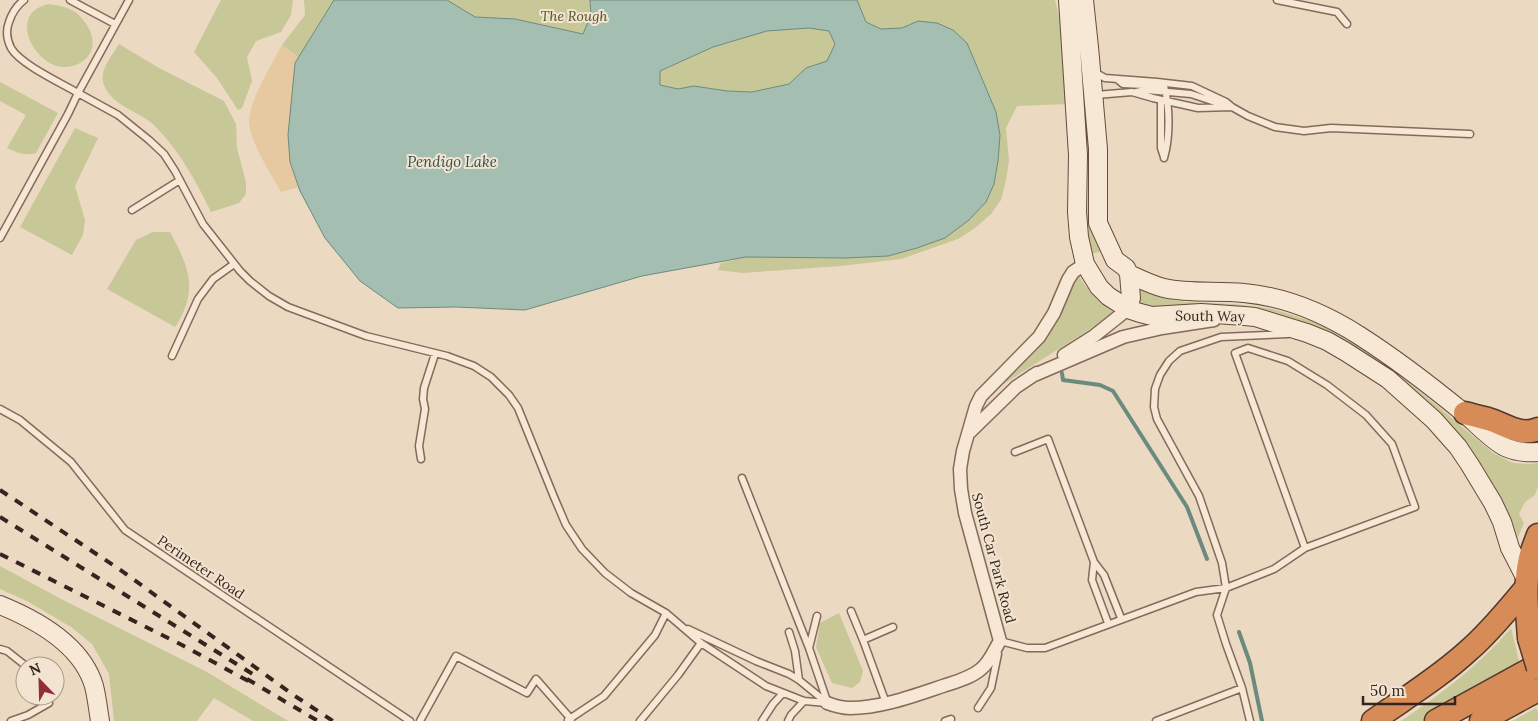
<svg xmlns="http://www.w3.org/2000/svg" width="1538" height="721" font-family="Lora,serif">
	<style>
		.green { fill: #c8c797 }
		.sand { fill: #e6c9a0 }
		.water { fill: #a4beb2; stroke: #6c8b7f; fill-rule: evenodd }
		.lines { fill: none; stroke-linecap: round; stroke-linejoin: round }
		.stream { stroke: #6c8b7f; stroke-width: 4 }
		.lane-casing { stroke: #846a5a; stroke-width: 9 }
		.street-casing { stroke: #846a5a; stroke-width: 15 }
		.secondary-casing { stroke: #664c3d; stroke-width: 20 }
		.highway-casing { stroke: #52392e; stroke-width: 25 }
		.lane { stroke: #f7e7d5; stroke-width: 6 }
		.street { stroke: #f7e7d5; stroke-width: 12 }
		.secondary { stroke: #f7e7d5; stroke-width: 18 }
		.highway { stroke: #d78b57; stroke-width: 22 }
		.rail { stroke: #34251e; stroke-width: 4; stroke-dasharray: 9 9; stroke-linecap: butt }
		.highway-bridge-casing { stroke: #52392e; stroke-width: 25; stroke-linecap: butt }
		.highway-bridge { stroke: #d78b57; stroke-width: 22 }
		.labels { text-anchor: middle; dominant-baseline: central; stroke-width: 4; stroke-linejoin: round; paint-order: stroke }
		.park-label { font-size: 14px; font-style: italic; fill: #4c5025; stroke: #f3e4d1 }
		.street-label { font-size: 14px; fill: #34251e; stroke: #f3e4d1 }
		.water-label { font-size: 15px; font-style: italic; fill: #2e534b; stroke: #f3e4d1 }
	</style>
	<rect width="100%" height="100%" fill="#ebd9c2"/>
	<path class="green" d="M221,0H293L291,15L281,32L256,41L247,57L252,81L242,108L238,110L217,78L194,52Z
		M304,0H334L299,58L282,45L305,15Z
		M447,0H590L591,15L584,34L515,19L475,17Z
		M857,0H1055C1063,31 1069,71 1069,104L1017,106L1006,128L1009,161L1006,180L1001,200L991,214L975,228L958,239L901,259L841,266L742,273L718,270L721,263L746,257L845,258L888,256L917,248L996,112L967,43L918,21L902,28L881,29L866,22Z
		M50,4C59,6 68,7 75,12C92,25 102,50 80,63C42,85 0,12 50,4Z
		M809,28L829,31L835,44L827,61L806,68L789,84L752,92L727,91L694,86L678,89L660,85V71L713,47L767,31Z
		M119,44L159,68L224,101L236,124L237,148L246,182V194L239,203L211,212C196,181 179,150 154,125C139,111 112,106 104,85C98,71 112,56 119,44Z
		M0,82L58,113L36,153C24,156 18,153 7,148L26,115L0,101Z
		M1087,111V193L1088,218L1092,234L1100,250V252L1088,254L1081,226V112Z
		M75,128L98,138L75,186L85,220L83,235L72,255L20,227Z
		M153,232H170C189,267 199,290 175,327L107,289L136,240Z
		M1079,276C1089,292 1096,301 1112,311V315L1002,385L1001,384L1038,349L1057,321L1076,278Z
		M1139,289L1162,298L1184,302L1234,304L1273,309L1314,322L1342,334L1399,375L1434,403L1493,453L1513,463L1529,464L1538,463V486L1535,495L1525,502L1519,514L1524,523L1515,544L1508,526L1397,378L1359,350L1339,339L1179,308L1139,307Z
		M0,566L63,600L207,672L288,721H253L214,698L197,721H114L109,674L92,644L71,627L27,601L0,589Z
		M839,613L863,671L860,682L852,688L832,683L816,647L820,623Z
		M1511,628L1520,665L1491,677L1492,683L1423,721H1401C1441,694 1480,665 1511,628Z
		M1536,708L1538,712V721H1512Z"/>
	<path class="sand" d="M282,45L299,58L295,63L290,162L299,187L281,192C271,174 250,142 249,122C249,101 272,64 282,45Z"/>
	<path class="water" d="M334,0H447L475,17L515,19L583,34L591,15L590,0H857L866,22L881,29L902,28L918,21L937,23L953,30L967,43L996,112L1000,135L998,161L994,184L986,202L969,220L945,238L917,248L888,256L845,258L746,257L642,276L525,310L456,307L398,308L360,281L325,238L300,191L290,162L288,135L295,63ZM809,28L829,31L835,44L827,61L806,68L789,84L752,92L727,91L694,86L678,89L660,85V71L713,47L767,31Z"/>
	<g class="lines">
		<path class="stream" d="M1062,373L1063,380L1100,385L1113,391L1187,507L1207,559
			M1239,632L1250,663L1262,721"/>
		<defs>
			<path id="lane" d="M70,0L115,24
				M129,0L78,93L118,115L149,140L164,154L175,171L203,224L240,271L250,281L269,296L288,307L366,336L447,356L474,366L491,377L509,395L518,408L554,497L566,525L582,549L605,573L631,593L666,613L701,643L766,686L804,701L827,703
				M1277,0L1337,12L1347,24
				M1094,72L1105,78L1157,82L1192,86L1226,102L1232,107L1248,116L1275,127L1304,131L1331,128L1470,134
				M1117,79L1123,84L1164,86C1170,107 1170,137 1164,158
				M1136,92L1146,90L1191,94L1224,105
				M1096,95L1132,92L1153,98L1198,108L1232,107
				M1161,100V148L1164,157
				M132,210L180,180
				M0,238L68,114L78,93C61,83 20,64 11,48C7,40 6,30 9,22C12,13 16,6 24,0
				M172,356L198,299L213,279L234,264
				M0,409L20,420L71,462L125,530L410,721
				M1015,452L1048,439L1094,562L1104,575L1121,618
				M421,459L419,446L425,409L423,399L424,388L435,354
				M742,478L809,648
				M1094,562L1092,580L1108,623
				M851,611L863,640L886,703
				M817,616L809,648L827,701
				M688,629L756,661L789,674L799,680L826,702
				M789,632L795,651L799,680
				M863,640L893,627
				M1000,641L1027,648H1045L1196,592L1226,588L1274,569L1305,548L1415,507L1392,444L1366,415L1327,385L1288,361L1248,348L1235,353L1305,548
				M0,649L7,651L26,666
				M978,708L991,688L998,654
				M568,720L604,696L655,635L666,613
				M11,721L28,715L49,703L46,696
				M420,721L456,656L527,693L536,679L571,719
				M640,721L678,675L701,643
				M762,721L773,704L783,693
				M788,721L791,715L804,701
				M945,721L951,719
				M1156,721L1242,688
				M1250,721L1242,688L1226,644L1217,615L1226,588L1222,563L1199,496L1157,419L1154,407L1155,389L1160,375L1169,361L1180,351L1221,337L1288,334"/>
			<path id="street" d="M1064,355L1094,336L1128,309
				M1032,376L1123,337L1162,328L1214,320
				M970,432L1016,387L1037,373
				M827,703C835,706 842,708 850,708C881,708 913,696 943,686C955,682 971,678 981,669C990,662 994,650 1000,641L965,513L961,489L960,469L963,451L976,406L981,396L1039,337L1054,313L1068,280L1073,272L1085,264"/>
			<path id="secondary" d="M1068,0L1078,155L1077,212L1079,237L1085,264L1099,287L1108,296L1128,309L1140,313L1152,316L1201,313L1244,316L1255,317L1307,333L1327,341L1346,352L1388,379L1434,420L1458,447L1470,465L1493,503L1502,522L1510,548L1527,581
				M1084,0L1089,47L1098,149V223L1115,260L1126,268L1129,274C1140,279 1152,285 1164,288C1190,294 1218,290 1244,293C1287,297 1324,313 1360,336C1396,359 1431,386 1464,413C1477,424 1490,439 1505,447C1516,452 1526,453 1538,452
				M1128,309L1131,298L1129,274
				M0,605C37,620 82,645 94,686C97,698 98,709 100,721"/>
			<path id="highway" d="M1465,413C1472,415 1480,417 1488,419C1505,424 1520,437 1538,429
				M1529,638C1527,611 1524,584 1530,558C1532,550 1535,543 1538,535
				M1373,721C1405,698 1440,677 1469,650C1490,632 1508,609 1526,588
				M1436,721L1538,665
				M1481,721L1538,690"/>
		</defs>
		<use href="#lane" class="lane-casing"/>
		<use href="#street" class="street-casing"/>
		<use href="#secondary" class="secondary-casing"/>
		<use href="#highway" class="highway-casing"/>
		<use href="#lane" class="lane"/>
		<use href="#street" class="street"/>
		<use href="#secondary" class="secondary"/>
		<use href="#highway" class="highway"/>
		<path class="rail" d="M0,490L119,569L295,696L333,721
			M0,517L259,678
			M0,554L182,645L252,683
			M247,679L318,721"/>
		<defs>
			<path id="highway-bridge" d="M1529,638L1538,668"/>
		</defs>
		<use href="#highway-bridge" class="highway-bridge-casing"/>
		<use href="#highway-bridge" class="highway-bridge"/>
	</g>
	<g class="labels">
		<g class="park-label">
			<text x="574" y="16">The Rough</text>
		</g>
		<g class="street-label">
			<text transform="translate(1210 316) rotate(1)">South Way</text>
			<text transform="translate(994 558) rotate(75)">South Car Park Road</text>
			<text transform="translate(201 567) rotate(34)">Perimeter Road</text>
		</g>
		<g class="water-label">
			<text x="452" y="161">Pendigo Lake</text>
		</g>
	</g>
	<g transform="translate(40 681) rotate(337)"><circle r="24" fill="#f3e4d1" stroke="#a79889"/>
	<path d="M0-4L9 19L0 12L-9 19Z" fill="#902e3d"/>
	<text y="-8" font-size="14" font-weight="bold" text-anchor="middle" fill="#34251e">N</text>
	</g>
	<path d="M1363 696v8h92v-8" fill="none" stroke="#34251e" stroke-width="2.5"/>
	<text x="1370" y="696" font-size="15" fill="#34251e" stroke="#f3e4d1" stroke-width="4" paint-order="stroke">50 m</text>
</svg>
